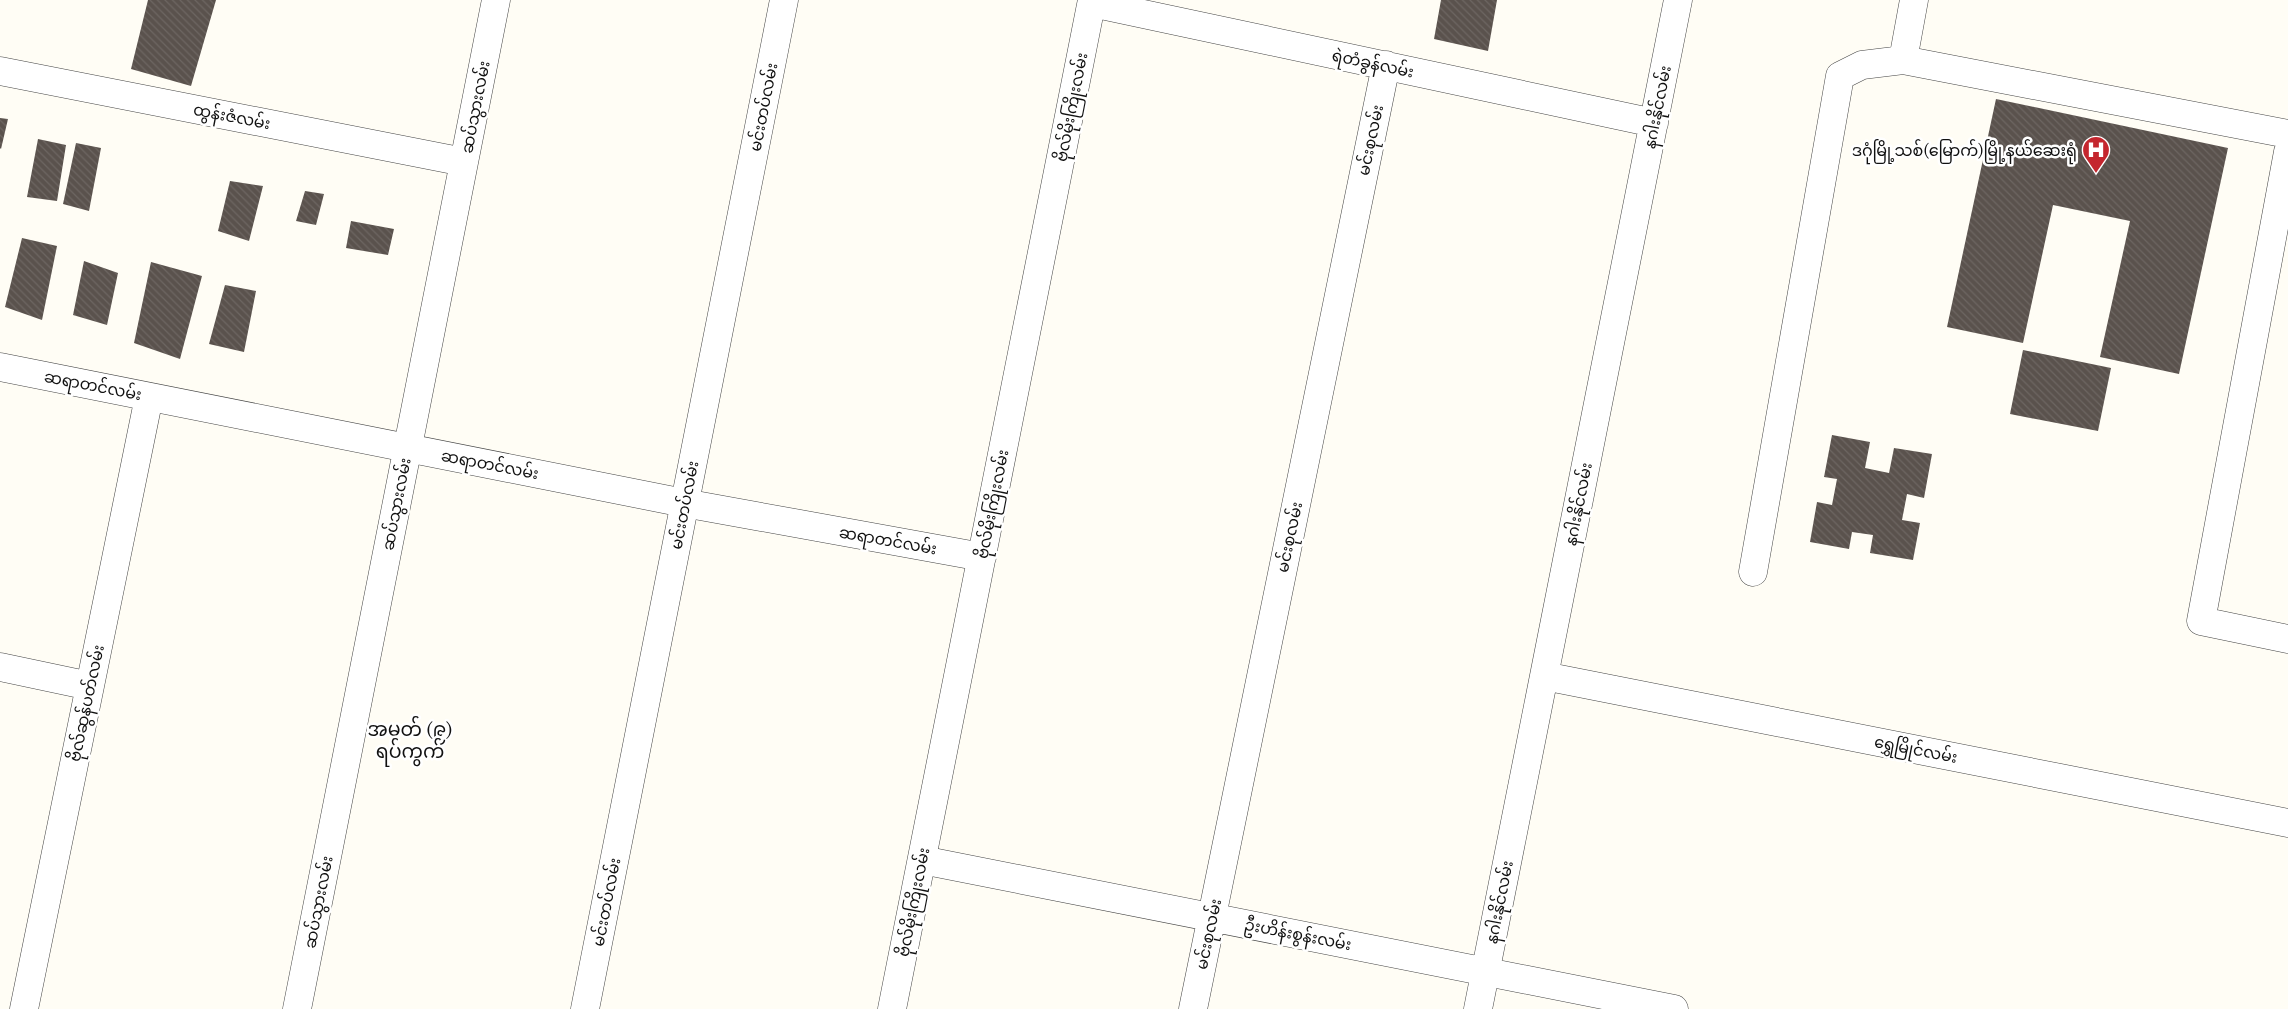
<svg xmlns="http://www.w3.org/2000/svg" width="2288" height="1009" font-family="'IBM Plex Serif','Noto Sans Myanmar',serif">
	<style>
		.building { fill: url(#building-back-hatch) }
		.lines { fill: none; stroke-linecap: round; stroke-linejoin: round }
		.minor-casing { stroke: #444; stroke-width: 29 }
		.minor { stroke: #fff; stroke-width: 28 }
		.labels { text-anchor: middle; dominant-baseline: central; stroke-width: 5; stroke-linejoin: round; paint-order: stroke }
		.street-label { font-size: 16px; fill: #111; stroke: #fff }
		.poi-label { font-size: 16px; fill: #111; stroke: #fff; text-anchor: end }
		.quarter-label { font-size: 19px; fill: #111; stroke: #fff }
	</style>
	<defs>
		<pattern id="building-back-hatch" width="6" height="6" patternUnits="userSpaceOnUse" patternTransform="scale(1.25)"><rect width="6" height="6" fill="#5a524d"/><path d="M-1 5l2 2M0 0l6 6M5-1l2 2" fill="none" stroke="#6d6662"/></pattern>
	</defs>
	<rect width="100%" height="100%" fill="#fffdf5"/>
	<path class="building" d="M148,0H216L191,86L131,69Z
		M1441,0H1497L1488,51L1434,39Z
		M1996,99L2228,148L2179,374L2100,357L2130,221L2053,205L2023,343L1947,327Z
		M0,118L8,119L1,149L0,148Z
		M38,139L66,145L57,201L27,197Z
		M76,143L101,148L89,211L63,204Z
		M230,181L263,186L249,241L218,231Z
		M305,191L324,194L316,225L296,221Z
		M351,221L394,229L388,255L346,248Z
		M22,238L57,246L42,320L5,307Z
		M84,261L118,273L107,325L73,315Z
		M151,262L202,276L180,359L134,343Z
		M225,285L256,291L244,352L209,344Z
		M2023,350L2111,368L2098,431L2010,414Z
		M1832,435L1870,442L1865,468L1889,473L1894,448L1932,454L1924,498L1907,494L1902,520L1920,523L1913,560L1870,553L1873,535L1852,532L1849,549L1810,542L1817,502L1832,505L1837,479L1824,477Z"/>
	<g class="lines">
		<defs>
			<path id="minor" d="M1092,3L1654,123
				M1903,60L1914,0
				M0,71L464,162
				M2288,152L2201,621L2288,639
				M0,367L684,503L982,557
				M1753,572L1840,76L1862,65L1903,60L2288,134
				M0,667L90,686
				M1544,676L2288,823
				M922,860L1674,1009
				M24,1009L149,397
				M297,1009L496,0
				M585,1009L784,0
				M892,1009L1092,0
				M1193,1009L1386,65
				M1478,1009L1678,0"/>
		</defs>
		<use href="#minor" class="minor-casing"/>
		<use href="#minor" class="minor"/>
	</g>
	<defs>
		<symbol id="hospital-pin" viewBox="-11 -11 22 30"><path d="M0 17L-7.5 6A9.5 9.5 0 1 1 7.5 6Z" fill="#c4262e" stroke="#fff"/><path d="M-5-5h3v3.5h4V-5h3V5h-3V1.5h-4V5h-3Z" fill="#fff"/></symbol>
	</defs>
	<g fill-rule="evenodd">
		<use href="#hospital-pin" x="2080" y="134" width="32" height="43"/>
	</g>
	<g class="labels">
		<g class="street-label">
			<text transform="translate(1373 63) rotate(12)">ရဲတံခွန်လမ်း</text>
			<text transform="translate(475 107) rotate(-79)">ဆပ်သွားလမ်း</text>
			<text transform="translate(763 107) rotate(-79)">မင်းတပ်လမ်း</text>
			<text transform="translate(1071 107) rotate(-79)">ဗိုလ်မိုးကြိုးလမ်း</text>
			<text transform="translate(1657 107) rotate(-79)">နဂါးနိုင်လမ်း</text>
			<text transform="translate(232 116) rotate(11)">ထွန်းဇံလမ်း</text>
			<text transform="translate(1370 140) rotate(-78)">မင်းစုလမ်း</text>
			<text transform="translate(93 385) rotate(11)">ဆရာတင်လမ်း</text>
			<text transform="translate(490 464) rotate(11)">ဆရာတင်လမ်း</text>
			<text transform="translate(396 504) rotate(-79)">ဆပ်သွားလမ်း</text>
			<text transform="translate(992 504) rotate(-79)">ဗိုလ်မိုးကြိုးလမ်း</text>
			<text transform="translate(1578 504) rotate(-79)">နဂါးနိုင်လမ်း</text>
			<text transform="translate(684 505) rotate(-79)">မင်းတပ်လမ်း</text>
			<text transform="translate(1289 537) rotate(-78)">မင်းစုလမ်း</text>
			<text transform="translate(888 540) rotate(10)">ဆရာတင်လမ်း</text>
			<text transform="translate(86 703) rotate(-78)">ဗိုလ်ဆွန်ပတ်လမ်း</text>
			<text transform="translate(1916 749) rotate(11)">ရွှေမြိုင်လမ်း</text>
			<text transform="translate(318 902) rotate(-79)">ဆပ်သွားလမ်း</text>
			<text transform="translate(606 902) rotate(-79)">မင်းတပ်လမ်း</text>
			<text transform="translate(913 902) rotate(-79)">ဗိုလ်မိုးကြိုးလမ်း</text>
			<text transform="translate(1499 902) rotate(-79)">နဂါးနိုင်လမ်း</text>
			<text transform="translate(1208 934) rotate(-78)">မင်းစုလမ်း</text>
			<text transform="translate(1298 934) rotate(11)">ဦးဟိန်းစွန်းလမ်း</text>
		</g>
		<g class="poi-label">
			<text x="2077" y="150">ဒဂုံမြို့သစ်(မြောက်)မြို့နယ်ဆေးရုံ</text>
		</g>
		<g class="quarter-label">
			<text x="410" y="729">အမှတ် (၉)<tspan x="410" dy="22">ရပ်ကွက်</tspan></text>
		</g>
	</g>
</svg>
